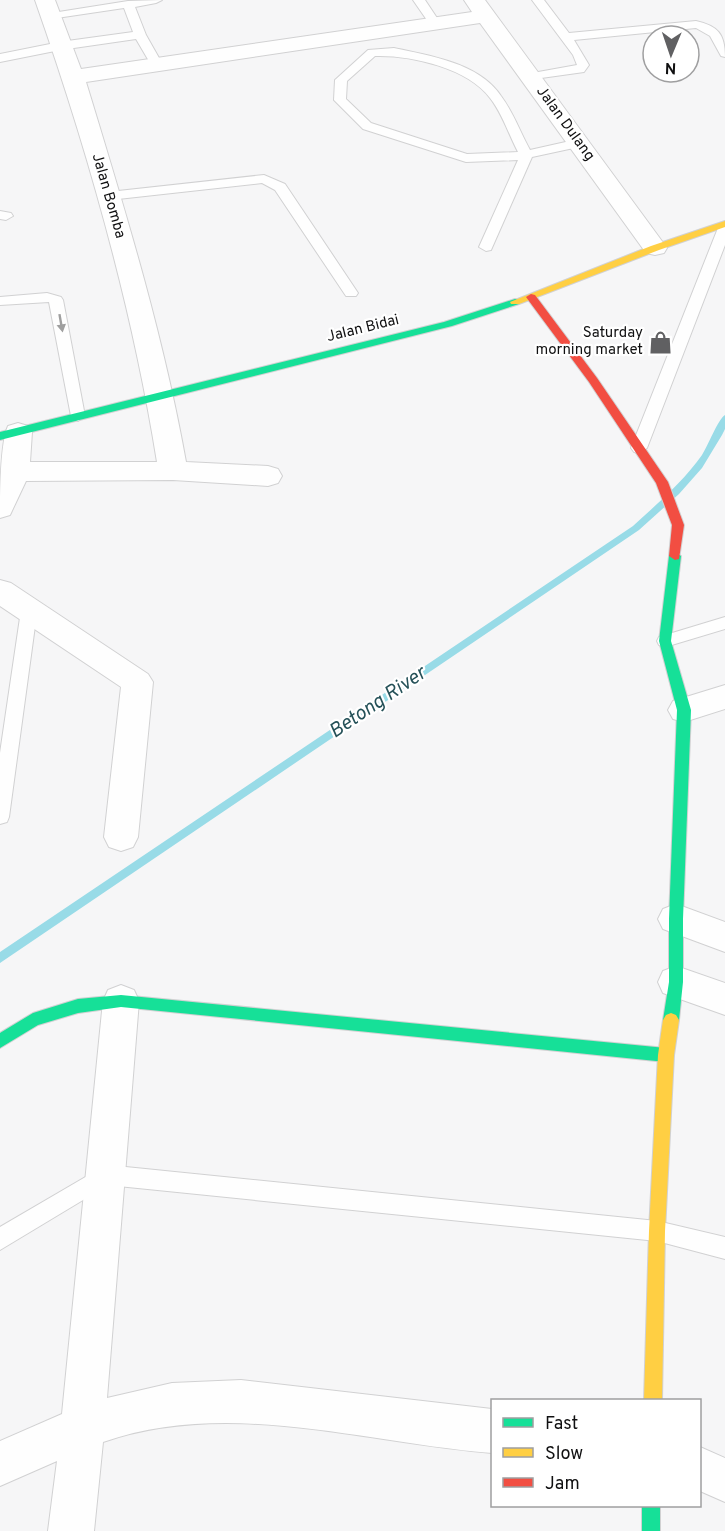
<svg xmlns="http://www.w3.org/2000/svg" width="725" height="1531" font-family="Overpass,sans-serif">
	<style>
		.lines { fill: none; stroke-linecap: round; stroke-linejoin: round }
		.stream { fill: #98dbe7; fill-rule: evenodd }
		.lane-casing { stroke: #d1d1d2; stroke-width: 2 }
		.street-casing { stroke: #d1d1d2; stroke-width: 2 }
		.fast-casing { stroke: #d1d1d2; stroke-width: 2 }
		.slow-casing { stroke: #d1d1d2; stroke-width: 2 }
		.jam-casing { stroke: #d1d1d2; stroke-width: 2 }
		.lane { fill: #fefefe; fill-rule: evenodd }
		.street { fill: #fefefe; fill-rule: evenodd }
		.fast { fill: #16e098; fill-rule: evenodd }
		.slow { fill: #ffcf43; fill-rule: evenodd }
		.jam { fill: #f24e42; fill-rule: evenodd }
		.oneway { fill: #9f9f9f }
		.labels { text-anchor: middle; dominant-baseline: central; stroke-width: 4.5; stroke-linejoin: round; paint-order: stroke }
		.far-street-label { font-size: 15px; fill: #101011; stroke: #fff }
		.far-poi-label { font-size: 15px; fill: #101011; stroke: #fff; text-anchor: end }
		.water-label { font-size: 20px; font-style: italic; fill: #255158; stroke: #fff }
	</style>
	<rect width="100%" height="100%" fill="#f6f6f7"/>
	<g class="lines">
		<path class="stream" d="M725,415V429L722,435L702,468L679,494L639,530L0,963V952L633,526C657,504 683,482 702,455C708,446 718,419 725,415Z"/>
		<defs>
			<path id="lane" d="M162,0L156,3L135,7L146,35L163,65L161,68H153L136,39L60,50L0,62V54L60,42L133,32L124,8L50,19L44,16L46,14L128,1Z
				M413,0H425L441,24L439,26H431Z
				M532,0H544L569,33L696,21C718,26 725,34 725,57L721,56L710,36L696,28L574,40L589,65L584,72L527,80V74L577,65L573,55Z
				M394,48C431,56 479,63 501,96C513,112 520,132 530,150L579,139L585,143L583,146L532,157L491,250L486,251L479,247L518,160L466,162L363,129L334,100L335,80L368,50ZM375,56C411,55 468,68 490,98C502,113 509,135 518,152L467,154L371,123L346,99L347,81Z
				M264,175L285,184L358,293L356,296H346L275,190L262,183L109,200L102,196L109,192Z
				M0,211L11,213L13,216L6,220L0,219Z
				M725,224V245L647,448L639,453L634,452L631,448L718,228Z
				M47,293L61,297L63,300L85,416L78,421L71,416L49,302L0,305V297Z
				M29,605L35,607L37,611L9,817L7,822L0,824V753L21,611L23,607Z
				M725,617V629L665,647L659,645L657,641L659,637Z
				M106,1165L657,1221L725,1237V1259L657,1241L108,1185L0,1250V1227Z"/>
			<path id="street" d="M35,0H55L81,69L472,12L464,0H485L667,248L664,253L655,255L646,253L480,23L86,82C124,207 163,333 186,462L268,466L278,469L282,476L278,483L268,486L173,480L26,481L10,515L0,518C0,496 0,443 8,426L18,423L28,426L32,432L30,462H157C132,306 87,148 35,0Z
				M0,580L11,583L148,674L153,682L138,837L133,847L121,851L109,847L104,837L121,687L0,606Z
				M725,685V709L684,722L673,719L668,710L673,701Z
				M676,904L725,922V952L663,929L658,919L663,909Z
				M676,966L725,983V1015L663,993L658,982L663,971Z
				M121,985L134,990L139,1001L107,1398L172,1383L241,1380L492,1409V1453C364,1443 230,1398 103,1442L94,1531H48L57,1461L0,1486V1441L62,1414L103,1001L108,990Z
				M700,1447L725,1458V1502L700,1491Z"/>
			<path id="fast" d="M515,299L519,300V304L452,326L0,440V432L444,322Z
				M675,552L681,556L671,641L691,710L683,919V982L679,1020L676,1025L671,1027L666,1025L663,1020L669,982V919L677,710L659,641L669,556Z
				M121,995L666,1048L671,1050L674,1055L671,1060L666,1062L121,1007L78,1013L38,1025L0,1048V1033L33,1013L78,999Z
				M642,1506H660V1531H642Z"/>
			<path id="slow" d="M725,221V227L659,250L519,304H511L510,302L651,246Z
				M671,1013L676,1015L679,1020L674,1055L665,1231L662,1400H644L649,1231L658,1055L663,1020L666,1015Z"/>
			<path id="jam" d="M531,294L535,295L597,378L668,482L684,525L679,559L675,560L669,556L672,525L656,483L589,382L526,297Z"/>
		</defs>
		<use href="#lane" class="lane-casing"/>
		<use href="#street" class="street-casing"/>
		<use href="#fast" class="fast-casing"/>
		<use href="#slow" class="slow-casing"/>
		<use href="#jam" class="jam-casing"/>
		<use href="#lane" class="lane"/>
		<use href="#street" class="street"/>
		<use href="#fast" class="fast"/>
		<use href="#slow" class="slow"/>
		<use href="#jam" class="jam"/>
	</g>
	<defs><path id="oneway-solid" d="M-6-.8H1V-3.2L6.5 0L1 3.2V.8H-6Z" transform="scale(1.5)"/></defs>
	<use class="oneway" href="#oneway-solid" transform="translate(61 323) rotate(80)"/>
	<defs>
		<symbol id="shop-bare" viewBox="-9 -9 18 18"><path d="M-5-2.5h2.3a2.7 3.5 0 0 1 5.4 0H5L5.5 6h-11ZM-1.5-2.5h3a1.5 2.3 0 0 0-3 0Z" fill="#606062" stroke="#fff" stroke-width="2.5" paint-order="stroke"/></symbol>
	</defs>
	<g fill-rule="evenodd">
		<use href="#shop-bare" x="644" y="326" width="33" height="33"/>
	</g>
	<g class="labels">
		<g class="far-street-label">
			<text transform="translate(565 124) rotate(54)">Jalan Dulang</text>
			<text transform="translate(108 196) rotate(74)">Jalan Bomba</text>
			<text transform="translate(363 329) rotate(-14)">Jalan Bidai</text>
		</g>
		<g class="far-poi-label">
			<text x="643" y="333">Saturday<tspan x="643" dy="17">morning market</tspan></text>
		</g>
		<g class="water-label">
			<text transform="translate(378 703) rotate(-34)">Betong River</text>
		</g>
	</g>
	<rect x="491" y="1399" width="210" height="108" fill="#ffffff" stroke="#9f9fa0" stroke-width="1.5"/>
	<rect x="503" y="1418" width="30" height="9" fill="#16e098" stroke="#9f9fa0" stroke-width="1.5"/>
	<text x="545" y="1429" font-size="18" fill="#101011">Fast</text>
	<rect x="503" y="1448" width="30" height="9" fill="#ffcf43" stroke="#9f9fa0" stroke-width="1.5"/>
	<text x="545" y="1459" font-size="18" fill="#101011">Slow</text>
	<rect x="503" y="1478" width="30" height="9" fill="#f24e42" stroke="#9f9fa0" stroke-width="1.5"/>
	<text x="545" y="1489" font-size="18" fill="#101011">Jam</text>
	<g transform="translate(671 54) rotate(182)"><circle r="28" fill="#ffffff" stroke="#9f9fa0" stroke-width="1.5"/>
	<path d="M0-4.5L10 22L0 15L-10 22Z" fill="#606062"/>
	<text y="-9" font-size="16" font-weight="bold" text-anchor="middle" fill="#101011">N</text>
	</g>
</svg>
